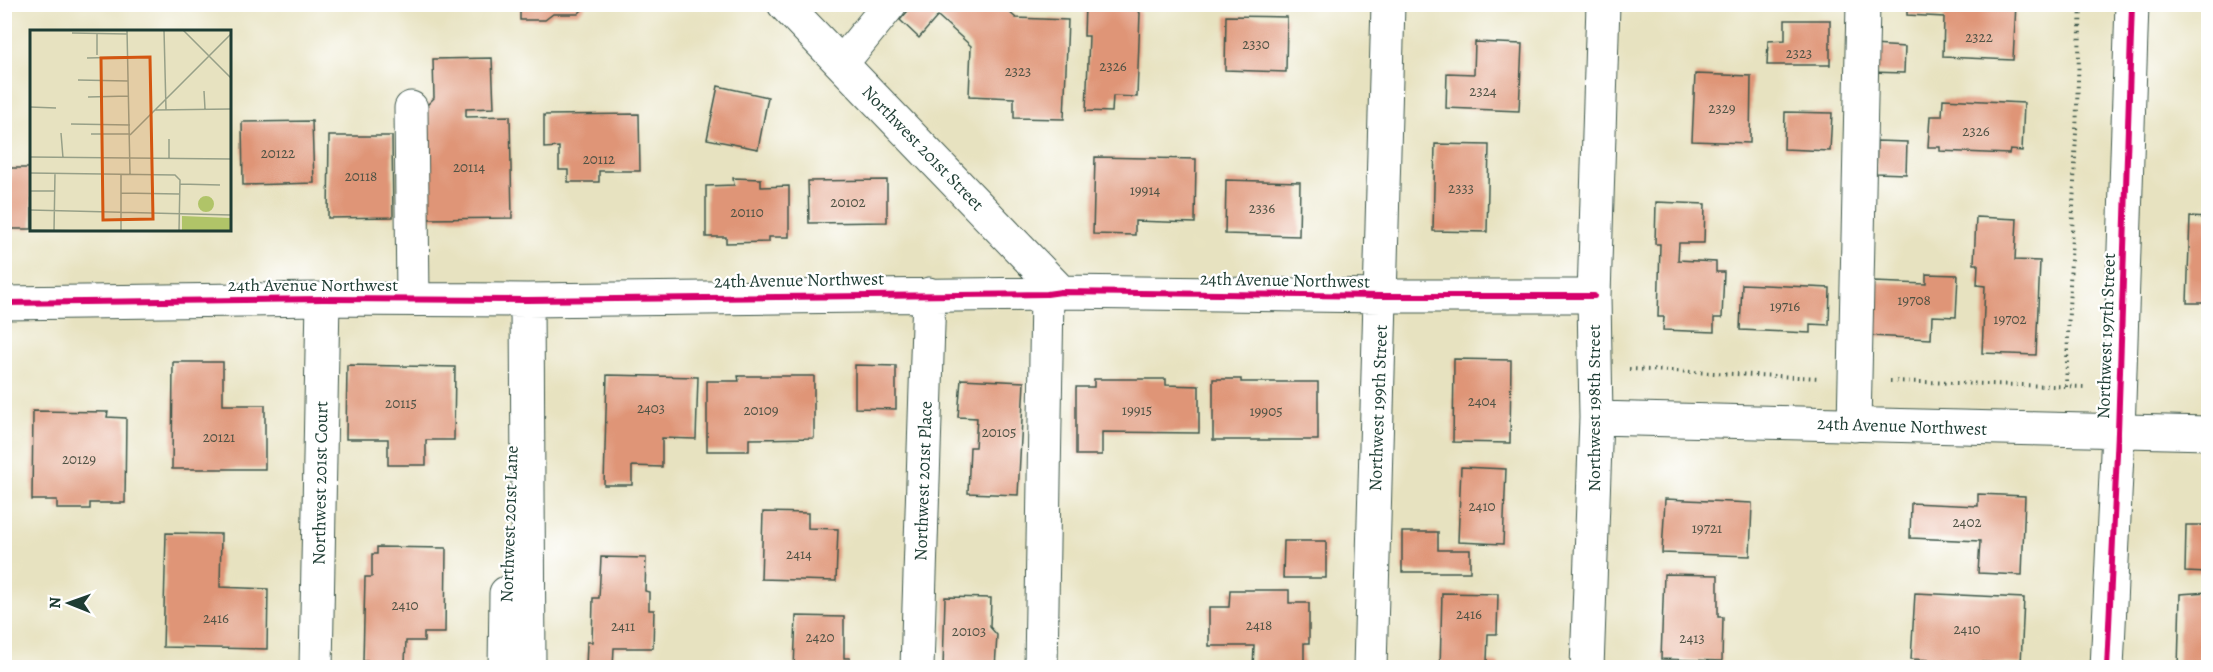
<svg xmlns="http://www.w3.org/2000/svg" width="2213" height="672" font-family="Alegreya,serif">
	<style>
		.building { fill: #df9577 }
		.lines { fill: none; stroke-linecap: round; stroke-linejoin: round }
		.minor-casing { stroke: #3d5649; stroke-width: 35 }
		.path { stroke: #3d5649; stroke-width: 4; stroke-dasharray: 1.5 4.5; stroke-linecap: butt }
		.minor { stroke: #fff; stroke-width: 33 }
		.cycleway-casing { stroke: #fff; stroke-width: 10 }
		.cycleway { stroke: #d6006c; stroke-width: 6 }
		.labels { text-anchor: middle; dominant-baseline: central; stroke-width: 4.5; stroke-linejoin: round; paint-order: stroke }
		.number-label { font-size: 15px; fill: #4f5345 }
		.street-label { font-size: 18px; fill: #1f3d34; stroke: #fff }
		.inset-road { fill: none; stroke: #97a088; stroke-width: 1.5 }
		.view { fill: #d45610; fill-opacity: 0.15; stroke: #d45610; stroke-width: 3 }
		.inset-edge { fill: none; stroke: #1f3d34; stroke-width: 3 }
	</style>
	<rect width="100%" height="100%" fill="#fff"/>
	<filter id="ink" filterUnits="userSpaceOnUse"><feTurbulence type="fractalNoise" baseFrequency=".0167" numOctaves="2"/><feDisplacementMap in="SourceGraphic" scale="12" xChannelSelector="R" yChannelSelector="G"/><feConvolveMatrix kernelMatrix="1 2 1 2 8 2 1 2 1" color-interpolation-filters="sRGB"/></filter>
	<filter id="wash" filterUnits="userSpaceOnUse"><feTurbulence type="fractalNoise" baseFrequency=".008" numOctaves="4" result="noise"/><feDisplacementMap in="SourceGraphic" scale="24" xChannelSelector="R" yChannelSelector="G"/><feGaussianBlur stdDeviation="1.35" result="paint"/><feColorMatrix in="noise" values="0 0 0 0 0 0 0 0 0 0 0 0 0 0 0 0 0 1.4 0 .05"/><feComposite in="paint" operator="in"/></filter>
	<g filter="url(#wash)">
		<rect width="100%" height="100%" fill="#e7e2c0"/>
		<g id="blocks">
			<path class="building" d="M520,4H585V7L578,14H553L545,20H520Z
				M914,4H1000L1016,18L1068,20L1064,119L1014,118V98L969,96L971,46L938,16L919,38L900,20Z
				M1085,4H1133L1140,13L1137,97L1113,96L1112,112L1086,111L1089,36H1084Z
				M1907,4H2016L2013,60L1943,57L1944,17L1907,15Z
				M1226,16L1287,17L1286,72L1225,70Z
				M1785,20H1830V65H1767L1768,41L1785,40Z
				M1475,42L1522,44L1519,111L1446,108L1447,73L1474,74Z
				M1872,45L1905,47L1904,73L1871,72Z
				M492,58L494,108L466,109V117L510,116L512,218L428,219L425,107L434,98L433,59Z
				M1695,74L1751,76L1750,143L1692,141Z
				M718,86L768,97L758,149L707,139Z
				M1943,99L2024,103L2022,151L2010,150L2009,154L1940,151V147H1928L1930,116H1942Z
				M1785,112L1832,113L1830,151L1784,149Z
				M639,114L640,171H599V182H568V170H559V147L544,148V115Z
				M312,121L314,183L243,185L242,122Z
				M329,136H392L393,217L328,218Z
				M1877,141L1907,142L1906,174L1876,173Z
				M1435,144L1489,145L1487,232L1433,231Z
				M1095,157L1196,159L1195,223L1135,221V235L1093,234Z
				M10,168H32V229H10Z
				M733,178L761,179V187L789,186V237H769V242L726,243V237H706V186L734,185Z
				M887,180V222L809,223L808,181Z
				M1226,180L1300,182L1299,236L1225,234Z
				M1656,202L1705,204L1704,243H1679L1678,260L1716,262V272H1724L1722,318H1714V332L1663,330L1664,317H1658L1660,244H1655Z
				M1976,217L2017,219L2015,260L2040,261L2036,355L1982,353L1985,286L1977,285L1978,264H1974Z
				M2190,217L2208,218V303H2187Z
				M1926,274L1958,275L1956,317L1932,316L1931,339L1870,336L1873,282L1926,284Z
				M1742,284L1830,288L1829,325L1810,324V333L1740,330Z
				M1454,359L1511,360L1510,443L1453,442Z
				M173,362H223V405H265V469H172Z
				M347,365L455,367L454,440H426V465H388V439H346Z
				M855,365L896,366V409L855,408Z
				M607,375L698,377L696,439L662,438V467L632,466V485H604Z
				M738,376H814V438L749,439V451H707V381H739Z
				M961,379L1024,382L1018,495L968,493L970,447H975L977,418L958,417Z
				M1094,379H1166V385L1199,386V433L1102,432V455H1076V387H1094Z
				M1213,379H1241V382H1318V440H1213Z
				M33,411L108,412L107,417L126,418L125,503H90V509H57V500H32Z
				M1461,467L1506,469L1503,544L1458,542Z
				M1978,494L2025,496L2022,575L1978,573L1980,541L1910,538L1911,503L1978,506Z
				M1665,499L1752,503L1750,556L1662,553Z
				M763,512L808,513V528L838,529L836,581L761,579Z
				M2186,525H2208V573L2185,572Z
				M1402,532H1438V550H1470V572H1402Z
				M166,533L221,534L220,587L268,589L267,649L163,647Z
				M1284,541H1326V578H1283Z
				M377,547L446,548L445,633H424V641H406L405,662L363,661L365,577H372V554H377Z
				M601,557L646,558L645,591L649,592V610H654L653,648H614L613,668H586L587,642H592L593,598H599Z
				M1664,574L1718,575V617H1723L1722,661L1661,659Z
				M1230,590H1289V603H1309V643H1304V668H1253L1254,646H1209V607H1229Z
				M2208,592V668H2178L2180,594Z
				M1442,593L1498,594L1497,634H1488L1487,662L1499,663V668H1440Z
				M1915,593L2024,598L2021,664L1911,659Z
				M945,597L991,598L990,627L997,635L995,668H943Z
				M796,616L844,617V658H850V668H794Z"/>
		</g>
	</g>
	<g filter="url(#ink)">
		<use href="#blocks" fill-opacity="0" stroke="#3d5649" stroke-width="1.5"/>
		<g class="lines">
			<defs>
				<path id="minor" d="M784,4L1061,292
					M842,63L890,4
					M411,108L413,299
					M527,300L529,668
					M4,303L323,299L527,300L1047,294L1061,292L1382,296H1594
					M1596,418L2208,433
					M1854,425L1863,4
					M316,668L323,299
					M505,668L506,593
					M917,668L929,294
					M1041,668L1047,294
					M1370,668L1388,4
					M1587,668L1596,418L1594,296L1603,4
					M2107,668L2118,432L2132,4"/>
			</defs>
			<use href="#minor" class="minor-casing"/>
			<path class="path" d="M1629,369L1819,378
				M1890,381L2086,387
				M2066,387L2081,4"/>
			<use href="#minor" class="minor"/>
			<defs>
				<path id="cycleway" d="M4,303L323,299L527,300L1047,294L1061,292L1382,296H1594
					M2107,668L2118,432L2132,4"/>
			</defs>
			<use href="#cycleway" class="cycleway-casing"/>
			<use href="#cycleway" class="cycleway"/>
		</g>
	</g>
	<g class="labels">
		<g class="number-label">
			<text x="1979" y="37">2322</text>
			<text x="1256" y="44">2330</text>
			<text x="1799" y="53">2323</text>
			<text x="1113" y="66">2326</text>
			<text x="1018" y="71">2323</text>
			<text x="1483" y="91">2324</text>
			<text x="1722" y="108">2329</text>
			<text x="1976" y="131">2326</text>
			<text x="278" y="153">20122</text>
			<text x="599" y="159">20112</text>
			<text x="469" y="167">20114</text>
			<text x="361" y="176">20118</text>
			<text x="1461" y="188">2333</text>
			<text x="1145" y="190">19914</text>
			<text x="848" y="202">20102</text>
			<text x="1262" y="208">2336</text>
			<text x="747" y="212">20110</text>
			<text x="1914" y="300">19708</text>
			<text x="1785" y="306">19716</text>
			<text x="2010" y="319">19702</text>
			<text x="1482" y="401">2404</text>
			<text x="401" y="403">20115</text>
			<text x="651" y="408">2403</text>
			<text x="761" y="410">20109</text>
			<text x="1137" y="410">19915</text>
			<text x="1266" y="411">19905</text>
			<text x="999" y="432">20105</text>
			<text x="219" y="437">20121</text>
			<text x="79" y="459">20129</text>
			<text x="1482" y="506">2410</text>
			<text x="1967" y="522">2402</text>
			<text x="1707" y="528">19721</text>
			<text x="799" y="554">2414</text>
			<text x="405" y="605">2410</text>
			<text x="1469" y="614">2416</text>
			<text x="216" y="618">2416</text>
			<text x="1259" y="625">2418</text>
			<text x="623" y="626">2411</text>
			<text x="1967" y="629">2410</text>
			<text x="969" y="631">20103</text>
			<text x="820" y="637">2420</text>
			<text x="1692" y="638">2413</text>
		</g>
		<g class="street-label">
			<text transform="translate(923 148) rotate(46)">Northwest 201st Street</text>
			<text transform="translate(799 280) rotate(-1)">24th Avenue Northwest</text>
			<text transform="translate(1285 280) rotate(1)">24th Avenue Northwest</text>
			<text x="313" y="285">24th Avenue Northwest</text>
			<text transform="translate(2106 336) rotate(-88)">Northwest 197th Street</text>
			<text transform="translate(1378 408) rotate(-88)">Northwest 199th Street</text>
			<text transform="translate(1594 408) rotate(-90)">Northwest 198th Street</text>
			<text transform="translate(1902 426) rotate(2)">24th Avenue Northwest</text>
			<text transform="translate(923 481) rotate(-88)">Northwest 201st Place</text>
			<text transform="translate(320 483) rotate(-89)">Northwest 201st Court</text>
			<text transform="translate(509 524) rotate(-88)">Northwest 201st Lane</text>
		</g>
	</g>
	<g transform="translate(30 30)">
		<rect width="201" height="201" fill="#e7e2c0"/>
		<path d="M168 174a8 8 0 1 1 16 0a8 8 0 1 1-16 0ZM152,186L201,188V201H152Z" fill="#b0c468"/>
		<path class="inset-road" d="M97,0L100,144M134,0L136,80M42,3L97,4M67,3V25M201,4L179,26L201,48M57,28L98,27M48,50L98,51M174,61L175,79M58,67L99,66M0,77L26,78M125,80L179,26L153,0M41,94L100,95M31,103L33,128M61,104H100M100,105L125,80L201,79M139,109V129M0,127L201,129M0,143L145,145L150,150L149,201M150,154L190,155M0,161H25M91,163L149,164M0,180L201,185M0,200L56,201M24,201L25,143M91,201V144"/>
		<path class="view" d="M120,27L123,189L73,190L71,28Z"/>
		<rect width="201" height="201" class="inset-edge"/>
	</g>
	<rect width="2213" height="672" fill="none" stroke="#fff" stroke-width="24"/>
	<g transform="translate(69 603) rotate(271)" stroke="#ffffff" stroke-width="4.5" paint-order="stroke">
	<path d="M0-4.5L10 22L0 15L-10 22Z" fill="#1f3d34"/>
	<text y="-9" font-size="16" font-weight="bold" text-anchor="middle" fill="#1f3d34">N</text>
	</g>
</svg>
